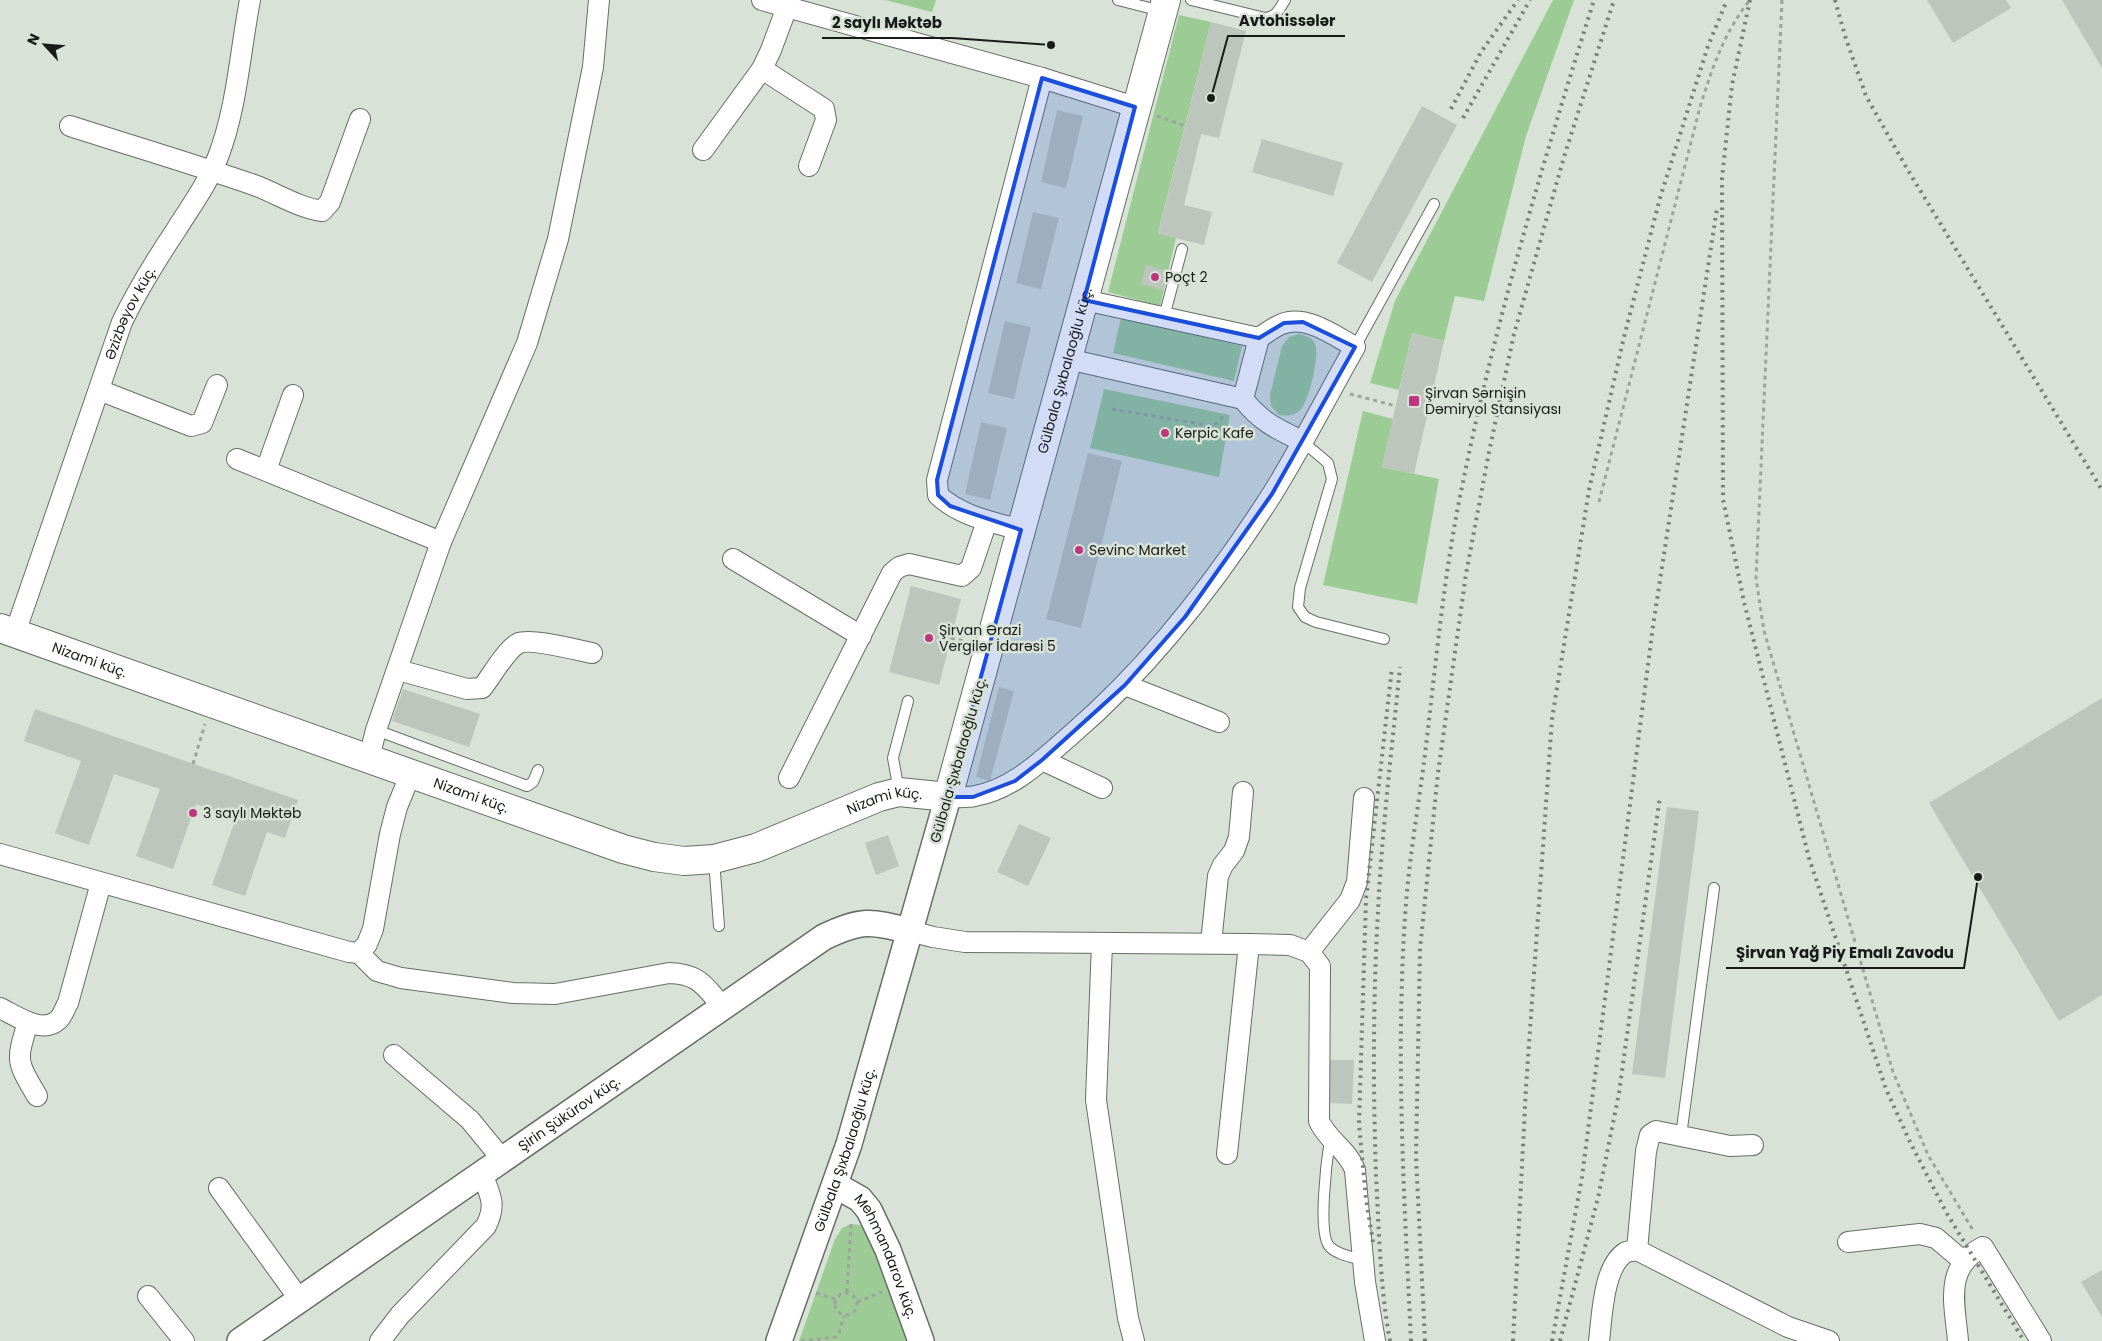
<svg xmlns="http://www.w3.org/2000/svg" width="2102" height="1341" font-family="Poppins,sans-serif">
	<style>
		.green { fill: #9ccb96 }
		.building { fill: #bdc6bc }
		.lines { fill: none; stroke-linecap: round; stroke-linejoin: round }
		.service-casing { stroke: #666f65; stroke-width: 12 }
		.minor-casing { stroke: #666f65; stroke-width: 22 }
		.tertiary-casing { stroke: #666f65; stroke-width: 28 }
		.secondary-casing { stroke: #666f65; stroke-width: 30 }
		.path { stroke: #9ca59c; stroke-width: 3; stroke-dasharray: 4 4; stroke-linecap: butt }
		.service { stroke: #fff; stroke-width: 10 }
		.minor { stroke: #fff; stroke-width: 20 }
		.tertiary { stroke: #fff; stroke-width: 25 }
		.secondary { stroke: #fff; stroke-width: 28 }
		.rail { stroke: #798078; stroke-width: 4; stroke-dasharray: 2.5 5; stroke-linecap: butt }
		.marked { fill: #1d4ed8; fill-opacity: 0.2; stroke: #1d4ed8; stroke-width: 4; stroke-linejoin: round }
		.poi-dot { fill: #bc387e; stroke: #d8e2d7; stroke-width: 2 }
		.labels { text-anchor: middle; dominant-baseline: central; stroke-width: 5; stroke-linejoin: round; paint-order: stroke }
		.poi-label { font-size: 14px; fill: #181c18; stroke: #d8e2d7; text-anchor: start }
		.street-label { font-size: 14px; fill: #181c18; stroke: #d8e2d7 }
		.leader { fill: none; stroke: #181c18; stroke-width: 2 }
		.callout-dot { fill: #181c18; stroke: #d8e2d7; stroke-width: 2 }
		.callout-label { font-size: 15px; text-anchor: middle; font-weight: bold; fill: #181c18; stroke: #d8e2d7; stroke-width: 5; stroke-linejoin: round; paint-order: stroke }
	</style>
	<rect width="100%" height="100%" fill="#d8e2d7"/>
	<path class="green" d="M885,0H936L932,12Z
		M1553,0H1574L1526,136L1484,301L1455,296L1444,341L1412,333L1399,390L1370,383L1395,301Z
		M1179,15L1211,22L1158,233L1176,238L1160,306L1108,292Z
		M1121,318L1242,346L1234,381L1113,353Z
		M1299,334C1306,336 1312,337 1315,344C1320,355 1309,401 1301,409C1295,416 1287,416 1279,415L1271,406L1270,395L1282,346L1289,337Z
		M1104,389L1230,415L1219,477L1090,448Z
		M1363,411L1393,419L1382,467L1439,479L1417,604L1323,585Z
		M851,1224L860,1225L869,1235L908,1341H799L835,1239L842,1228Z"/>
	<path class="building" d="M1927,0H2006L2011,8L1953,43Z
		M2062,0H2102V68Z
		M1211,22L1246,31L1219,138L1201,134L1184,205L1212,212L1204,245L1158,234Z
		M1422,106L1457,125L1372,282L1337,263Z
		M1057,110L1083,116L1066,188L1041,182Z
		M1262,139L1343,163L1333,196L1252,172Z
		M1033,212L1059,218L1041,289L1016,283Z
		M1146,265L1168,271L1164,290L1141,284Z
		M1005,321L1031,327L1014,399L988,393Z
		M1412,333L1444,341L1414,474L1382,467Z
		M981,422L1007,428L990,500L965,494Z
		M1088,453L1122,461L1081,628L1046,619Z
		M911,586L961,599L939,685L889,672Z
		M999,687L1014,691L990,781L976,777Z
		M403,689L480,714L469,747L392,721Z
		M2102,698V995L2059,1021L1929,803Z
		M35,709L298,800L285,838L267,832L245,896L212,885L236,818L196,804L173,869L136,856L160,789L114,774L89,845L55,833L81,761L24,741Z
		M1667,807L1699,811L1665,1078L1632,1074Z
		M1019,824L1051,838L1028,886L997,872Z
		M888,835L899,866L876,875L865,843Z
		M1328,1060H1354L1352,1104L1328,1103Z
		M2102,1270V1317L2081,1282Z"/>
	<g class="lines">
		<defs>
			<path id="service" d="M1118,0L1161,11
				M1191,0L1265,18C1276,17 1279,10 1285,0
				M1164,317L1182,249
				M1355,347L1434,204
				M1302,441L1328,463L1332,479L1300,588L1298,607L1305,617L1316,622L1384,639
				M376,730L527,786L533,782L538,770
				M899,791L893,758L908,701
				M714,860L719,926
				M1681,1136L1714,888
				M1330,1139C1327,1158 1317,1235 1330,1247C1338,1255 1352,1257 1363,1260"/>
			<g id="minor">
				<path d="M762,0L1042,78L1135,107"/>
				<path d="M762,69L824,109L826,120L809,166"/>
				<path d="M70,126C132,146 193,164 254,185C276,193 299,208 322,211L330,202L360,119"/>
				<path d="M703,150L762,69L771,50L787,7"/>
				<path d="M1068,359L1243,399C1261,422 1277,429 1302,441"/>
				<path d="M99,390L191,426L202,423L217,385"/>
				<path d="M1243,399L1259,338"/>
				<path d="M237,459L441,542"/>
				<path d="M266,470L293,395"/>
				<path d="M1021,530C992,522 960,516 938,495L937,480L1042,78"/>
				<path d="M733,559L861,636"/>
				<path id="s1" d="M15,633L122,322C138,289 156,260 176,230C191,206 208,183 218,157C237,108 240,52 250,0"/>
				<path d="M398,670L467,689L482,688C491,677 507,648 519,643C531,638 577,650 592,653"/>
				<path d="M1125,685L1219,722"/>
				<path d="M369,758L376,730L441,542L527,343L558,239L593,67L599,0"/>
				<path d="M1042,760L1102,788"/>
				<path d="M789,778L892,573L899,567L909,564L962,576L971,568L987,521"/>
				<path d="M948,797C957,797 966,798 975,796C1014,789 1043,759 1072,734C1151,666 1215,583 1271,496C1301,448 1327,396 1355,347C1335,336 1306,314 1282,324C1274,327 1266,333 1259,338L1084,300"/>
				<path d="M0,854L349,952L359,953L367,944L373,929L390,834L397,807L411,773"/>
				<path d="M910,931L933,937L965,942L1249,944L1290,945L1309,952L1320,966L1319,1121C1327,1140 1348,1150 1355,1170L1365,1282L1375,1341"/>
				<path d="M1102,943L1096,1100L1128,1318L1134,1341"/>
				<path d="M1211,943L1218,876L1223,865L1234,851L1239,837L1243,792"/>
				<path d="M1309,952L1350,900L1357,882L1364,798"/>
				<path d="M359,953L377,971L401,978L513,993L555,994L669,973C700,974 704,986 724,1008"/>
				<path d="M0,1008C15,1015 42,1035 58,1020C63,1016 65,1007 68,1003L101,883"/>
				<path d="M28,1022C16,1062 16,1060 37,1096"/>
				<path d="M394,1055L470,1120L502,1159"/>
				<path d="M1227,1154L1249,944"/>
				<path d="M219,1188L300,1300"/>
				<path d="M1848,1242L1920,1234L1936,1238L1963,1261"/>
				<path d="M1637,1250L1646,1151L1650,1135L1656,1131L1730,1146L1753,1145"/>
				<path d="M148,1296L184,1341"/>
				<path d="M380,1341L400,1315L486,1226C497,1204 490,1195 482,1174"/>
				<path d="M1599,1341C1602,1317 1603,1266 1626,1252C1628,1251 1634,1251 1637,1250L1788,1327L1829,1341"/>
				<path d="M1958,1341C1955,1305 1943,1267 1983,1247L2041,1341"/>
			</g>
			<g id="tertiary">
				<path id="s2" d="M835,1185L860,1199L869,1210L888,1250L921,1341"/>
				<path id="s3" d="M240,1341L824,937C862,919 870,921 910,931"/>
				<path id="s4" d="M779,1341L849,1144L948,797"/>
			</g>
			<g id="secondary">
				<path id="s5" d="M0,628L623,849L654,857L684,861L714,859L756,848L879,797L899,792L948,797L1166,0"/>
			</g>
		</defs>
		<use href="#service" class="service-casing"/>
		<use href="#minor" class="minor-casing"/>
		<use href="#tertiary" class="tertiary-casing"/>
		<use href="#secondary" class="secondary-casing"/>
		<path class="path" d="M1782,0L1756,578L1764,631L1893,1072L1928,1155L1974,1232
			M1157,116L1185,126
			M1350,394L1396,406
			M1112,409L1213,426L1221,419L1223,413
			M1599,502L1700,107C1712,69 1724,32 1750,0
			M951,638L968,642
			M193,764L205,724
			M847,1292L851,1224
			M835 1304a11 11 0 1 1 22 0a11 11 0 1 1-22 0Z
			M816,1293L835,1299
			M857,1302L882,1292
			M801,1341L836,1337L839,1333L844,1316"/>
		<use href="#service" class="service"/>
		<use href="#minor" class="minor"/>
		<use href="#tertiary" class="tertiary"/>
		<use href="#secondary" class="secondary"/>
		<path class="rail" d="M1750,0L1732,85L1722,178L1723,499L1744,602L1809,858L1886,1089L1910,1142L1946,1212L2024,1341
			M1835,0L1845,36L1866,96L1906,167L2102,490
			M1451,109L1481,52L1518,0
			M1463,118L1530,0
			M1373,1242L1366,1199L1359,1124L1366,899L1392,667
			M1390,1341C1380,1287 1379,1230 1376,1175C1373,1088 1373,999 1378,911C1382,829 1392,748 1400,667
			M1411,1341C1404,1195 1395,1049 1406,903C1410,853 1419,803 1425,754C1436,663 1444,571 1463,482C1496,319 1544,159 1594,0
			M1425,1341L1416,1157L1420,949L1438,773L1466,574L1489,452L1514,334L1564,157L1614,0
			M1513,1341L1526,1087L1552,719L1589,490L1624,337L1660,198L1708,46L1727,0
			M1552,1341L1582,1177L1653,626L1717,208
			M1560,1341L1598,1198L1619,1093L1660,796"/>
	</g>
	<path class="marked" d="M1042,78L1135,107L1084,300L1259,338L1284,323L1303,322L1355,347L1272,494L1185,617L1125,685L1042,760L1015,781L973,797H948L1021,530L950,506L938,495L937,480Z"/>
	<g class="poi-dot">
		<circle cx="1155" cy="277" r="5"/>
		<rect x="1408" y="395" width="12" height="12" rx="2.5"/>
		<circle cx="1165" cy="433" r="5"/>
		<circle cx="1079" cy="550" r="5"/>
		<circle cx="929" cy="638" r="5"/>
		<circle cx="193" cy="813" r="5"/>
	</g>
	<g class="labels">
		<g class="poi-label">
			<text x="1165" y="277">Poçt 2</text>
			<text x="1425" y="393">Şirvan Sərnişin<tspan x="1425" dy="16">Dəmiryol Stansiyası</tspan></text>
			<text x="1175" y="433">Kərpic Kafe</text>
			<text x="1089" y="550">Sevinc Market</text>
			<text x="939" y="630">Şirvan Ərazi<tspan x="939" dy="16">Vergilər İdarəsi 5</tspan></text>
			<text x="203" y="813">3 saylı Məktəb</text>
		</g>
		<g class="street-label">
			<text stroke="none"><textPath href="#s1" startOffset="340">Əzizbəyov küç.</textPath></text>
			<text stroke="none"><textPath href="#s5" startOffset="1442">Gülbala Şıxbalaoğlu küç.</textPath></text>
			<text stroke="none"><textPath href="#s5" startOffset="95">Nizami küç.</textPath></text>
			<text transform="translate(958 760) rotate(-74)">Gülbala Şıxbalaoğlu küç.</text>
			<text stroke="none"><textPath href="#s5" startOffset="500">Nizami küç.</textPath></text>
			<text stroke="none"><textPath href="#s5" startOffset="935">Nizami küç.</textPath></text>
			<text stroke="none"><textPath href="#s3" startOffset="400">Şirin Şükürov küç.</textPath></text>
			<text stroke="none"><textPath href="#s4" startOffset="202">Gülbala Şıxbalaoğlu küç.</textPath></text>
			<text stroke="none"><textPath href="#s2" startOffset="92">Mehmandarov küç.</textPath></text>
		</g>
	</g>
	<path class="leader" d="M1211 98L1228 36H1345M1051 45L952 38H822M1978 877L1964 968H1726"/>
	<g class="callout-dot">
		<circle cx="1211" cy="98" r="5"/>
		<circle cx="1051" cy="45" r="5"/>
		<circle cx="1978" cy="877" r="5"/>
	</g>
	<g class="callout-label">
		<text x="1287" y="26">Avtohissələr</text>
		<text x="887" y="28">2 saylı Məktəb</text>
		<text x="1845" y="958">Şirvan Yağ Piy Emalı Zavodu</text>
	</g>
	<g transform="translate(45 45) rotate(296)" stroke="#d8e2d7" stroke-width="4" paint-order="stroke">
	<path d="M0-4L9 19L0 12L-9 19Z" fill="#181c18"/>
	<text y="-8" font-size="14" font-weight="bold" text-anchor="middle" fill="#181c18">N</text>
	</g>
</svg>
